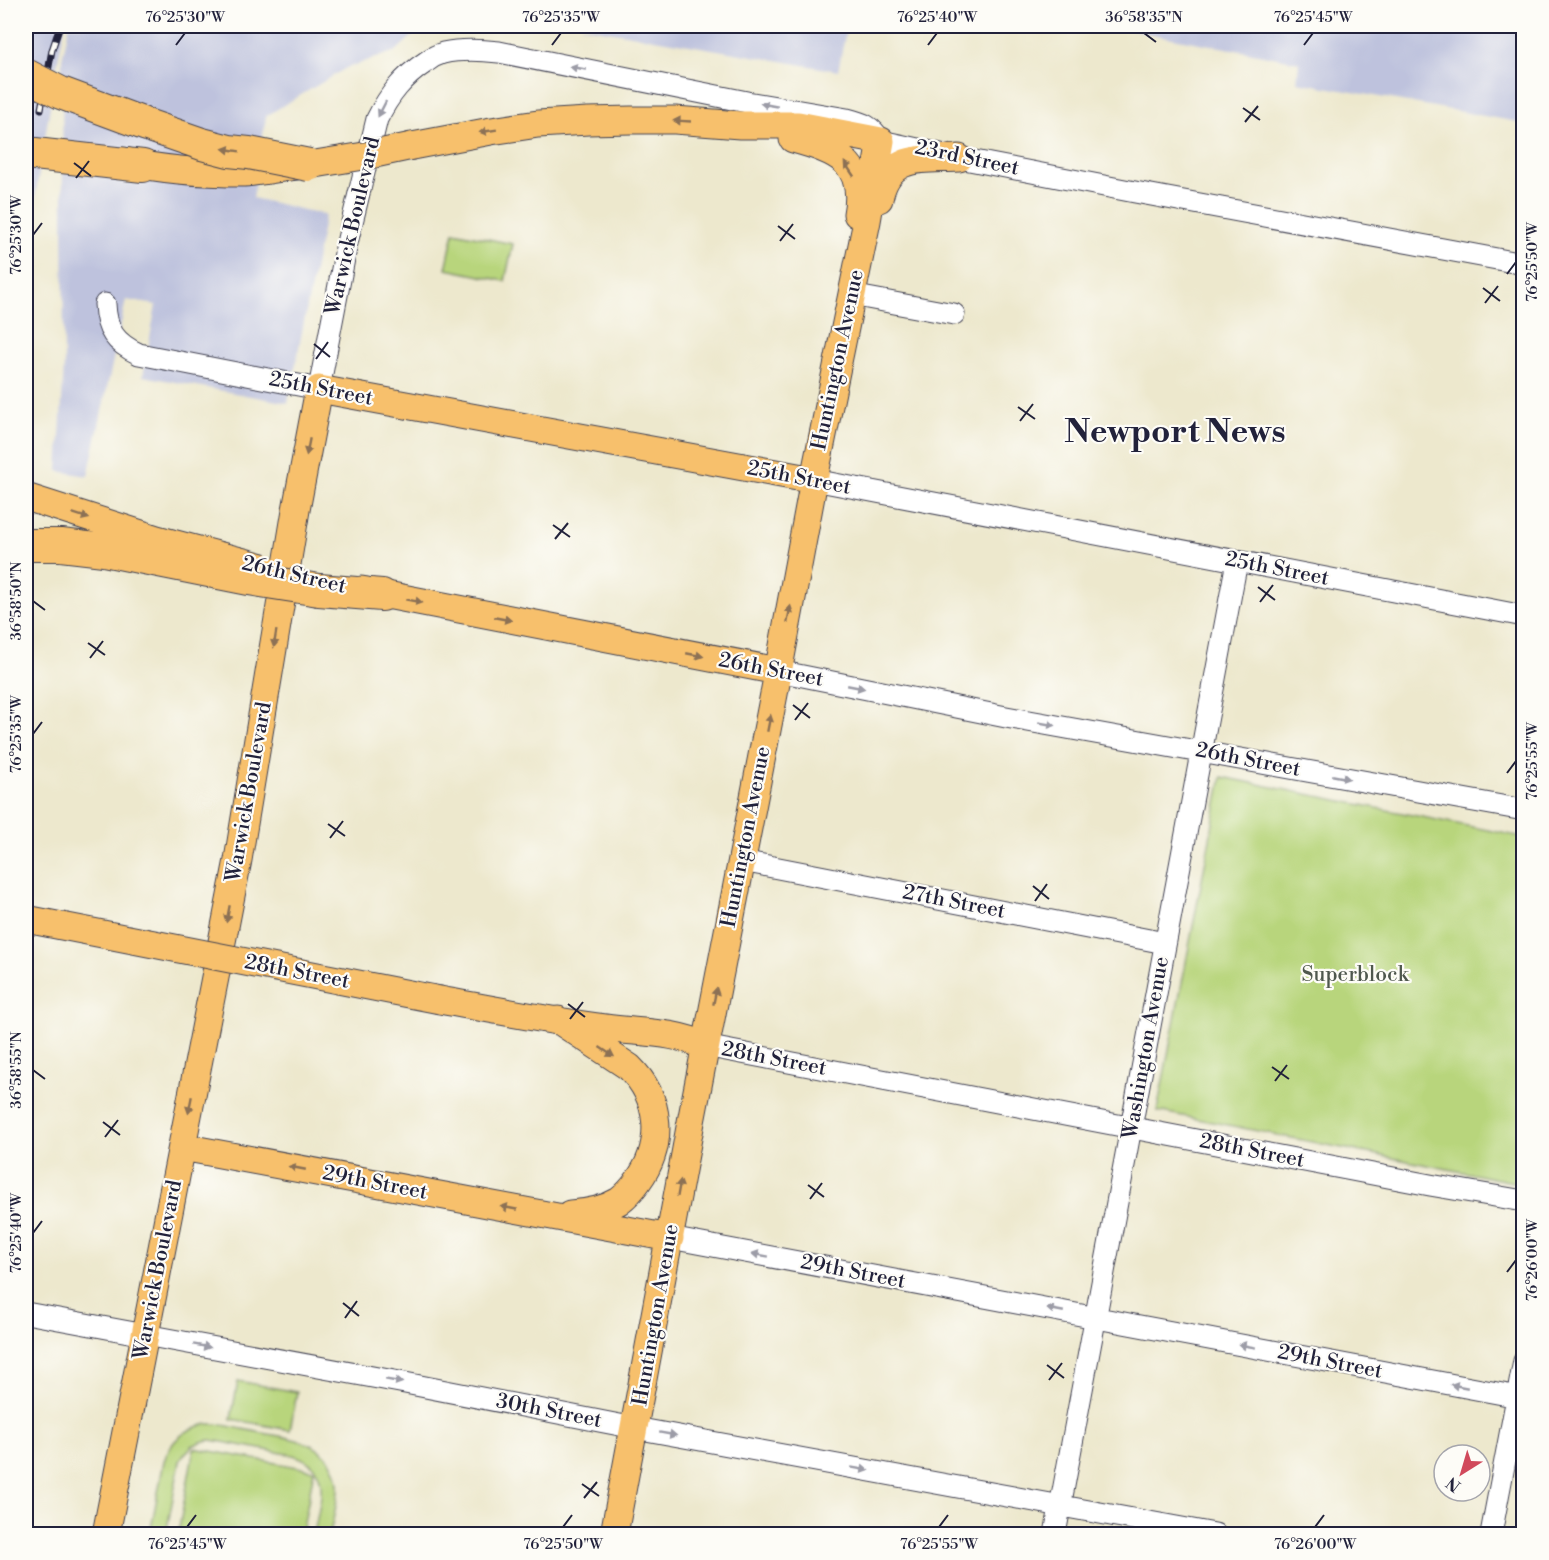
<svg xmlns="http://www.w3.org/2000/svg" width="1549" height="1560" font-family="'Libre Bodoni',serif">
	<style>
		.industrial { fill: #bec2dd }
		.green { fill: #b8d57b; stroke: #6d7c5b; stroke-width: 1.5 }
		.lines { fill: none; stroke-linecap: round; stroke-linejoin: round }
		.minor-casing { stroke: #404051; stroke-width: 23 }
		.major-casing { stroke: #404051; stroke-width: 29 }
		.highway-casing { stroke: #404051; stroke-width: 34 }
		.minor { stroke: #fff; stroke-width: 21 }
		.major { stroke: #f7c06c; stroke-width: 27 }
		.highway { stroke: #f7c06c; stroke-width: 32 }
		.rail-casing { stroke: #22223b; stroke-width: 7 }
		.rail { stroke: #fdfcf7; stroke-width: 4.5; stroke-dasharray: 14; stroke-linecap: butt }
		.major-bridge-casing { stroke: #404051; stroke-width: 29; stroke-linecap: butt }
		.highway-bridge-casing { stroke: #404051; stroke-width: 34; stroke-linecap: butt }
		.major-bridge { stroke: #f7c06c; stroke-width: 27 }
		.highway-bridge { stroke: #f7c06c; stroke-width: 32 }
		.oneway { fill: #9c9ca7 }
		.oneway2 { fill: #8c7154 }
		.ticks { fill: none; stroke: #22223b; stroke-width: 2 }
		.labels { text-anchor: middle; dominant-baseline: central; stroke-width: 4.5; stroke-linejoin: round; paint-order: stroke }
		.street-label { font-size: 21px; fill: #22223b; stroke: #fdfcf7 }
		.park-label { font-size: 21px; fill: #4f584e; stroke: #fdfcf7 }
		.town-label { font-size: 33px; font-weight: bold; fill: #22223b; stroke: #fdfcf7 }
		.neatline { fill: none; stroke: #22223b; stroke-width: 2 }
		.ticks-label { font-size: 15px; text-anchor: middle; fill: #22223b }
	</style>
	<rect width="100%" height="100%" fill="#fdfcf7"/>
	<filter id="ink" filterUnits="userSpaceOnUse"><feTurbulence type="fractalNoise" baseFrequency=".0167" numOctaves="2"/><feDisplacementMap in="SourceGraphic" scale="12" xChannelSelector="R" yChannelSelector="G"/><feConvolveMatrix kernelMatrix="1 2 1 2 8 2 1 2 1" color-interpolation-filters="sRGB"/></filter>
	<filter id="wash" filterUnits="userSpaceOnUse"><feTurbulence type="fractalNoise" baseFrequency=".008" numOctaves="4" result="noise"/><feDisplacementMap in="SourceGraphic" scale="24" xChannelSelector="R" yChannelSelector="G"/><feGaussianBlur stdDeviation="1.35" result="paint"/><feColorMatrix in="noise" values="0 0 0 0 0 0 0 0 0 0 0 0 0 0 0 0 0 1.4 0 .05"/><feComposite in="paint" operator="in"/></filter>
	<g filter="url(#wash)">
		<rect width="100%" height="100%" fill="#ede8cd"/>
		<path class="industrial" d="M26,26H65L57,65L26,252Z
			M69,26H423L396,51L346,68L266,116L253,198L325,215L288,403L143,376L156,305L126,300L88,476L58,471L64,364L62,59Z
			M579,26H847L838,71Z
			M1109,26H1523V123L1297,82L1299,62Z"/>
		<path class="green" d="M454,232L513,244L505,281L446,269Z
			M1222,777L1523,837V1184L1157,1111Z
			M238,1381L297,1392L290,1430L231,1419Z
			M208,1424H217C234,1427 251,1431 268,1434C299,1440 334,1444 338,1484C339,1500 333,1518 330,1534H314C319,1503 335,1467 293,1455L211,1440L204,1441L192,1446L184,1455L180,1461L166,1534H150L164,1461C171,1439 186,1428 208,1424Z
			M194,1448L314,1470L302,1534H178Z"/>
	</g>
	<g filter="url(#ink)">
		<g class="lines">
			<defs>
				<path id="minor" d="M851,295L954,314
					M105,304C106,330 115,343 139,354L319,389L347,243L377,119C389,95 403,77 426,62C431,58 436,55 443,53C461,49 481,50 499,52L747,102L847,119C863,123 872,126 881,141L959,158L1135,192L1524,264
					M814,480L1524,616
					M778,671L1006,717L1524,810
					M742,861L1165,943
					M705,1046L1430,1185L1524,1201
					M670,1238L1524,1398
					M26,1313L405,1383L635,1428L1215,1534
					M1055,1534L1237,561
					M1491,1534L1524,1361"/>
				<path id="major" d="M793,139C835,150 867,162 857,214
					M412,146L491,131L538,124L588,121L631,120H675L740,125H798L881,141L867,221L817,464L774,694L691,1122L614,1534
					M123,161C162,170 204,173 244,173C261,172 279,168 296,166
					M879,199C888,153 921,160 959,158
					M361,590L778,671
					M440,1000C495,1010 550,1021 605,1028C640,1033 674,1031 705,1046
					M558,1020L629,1067C661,1098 665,1144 638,1181C633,1188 627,1195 619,1201C604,1210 587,1213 570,1214
					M182,1147L670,1238
					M106,1534L238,860L296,510L319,389L814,480"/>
				<path id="highway" d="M26,153L143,166
					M319,590L382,595"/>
			</defs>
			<use href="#minor" class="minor-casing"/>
			<use href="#major" class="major-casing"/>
			<use href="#highway" class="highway-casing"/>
			<use href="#minor" class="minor"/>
			<use href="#major" class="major"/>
			<use href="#highway" class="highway"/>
			<defs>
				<path id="rail" d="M41,109L52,50L60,26"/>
			</defs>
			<use href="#rail" class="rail-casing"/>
			<use href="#rail" class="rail"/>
			<defs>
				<path id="major-bridge" d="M309,165L370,155L412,146
					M26,497L157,539L263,567
					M26,919L440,1000"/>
				<path id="highway-bridge" d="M26,75L61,93L147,125L202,144L229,151L249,153L309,165
					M26,545H61L104,550L249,579L319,590"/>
			</defs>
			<use href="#major-bridge" class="major-bridge-casing"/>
			<use href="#highway-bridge" class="highway-bridge-casing"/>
			<use href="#major-bridge" class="major-bridge"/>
			<use href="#highway-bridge" class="highway-bridge"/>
		</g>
		<defs><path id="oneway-solid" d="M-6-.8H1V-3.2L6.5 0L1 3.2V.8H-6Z" transform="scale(1.5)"/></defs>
		<g class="oneway">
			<use href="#oneway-solid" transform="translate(578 68) rotate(-169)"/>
			<use href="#oneway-solid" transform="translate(769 105) rotate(-170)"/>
			<use href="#oneway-solid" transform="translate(382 109) rotate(117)"/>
			<use href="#oneway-solid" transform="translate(856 687) rotate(11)"/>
			<use href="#oneway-solid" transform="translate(1047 724) rotate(10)"/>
			<use href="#oneway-solid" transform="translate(1341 777) rotate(11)"/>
			<use href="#oneway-solid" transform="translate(760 1255) rotate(-170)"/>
			<use href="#oneway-solid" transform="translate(1055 1310) rotate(-169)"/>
			<use href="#oneway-solid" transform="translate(202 1346) rotate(10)"/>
			<use href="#oneway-solid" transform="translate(1247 1346) rotate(-170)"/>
			<use href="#oneway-solid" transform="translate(394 1381) rotate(10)"/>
			<use href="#oneway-solid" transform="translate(1459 1386) rotate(-169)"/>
			<use href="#oneway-solid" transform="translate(668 1434) rotate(10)"/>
			<use href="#oneway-solid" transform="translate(860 1469) rotate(10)"/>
		</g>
		<g class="oneway2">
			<use href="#oneway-solid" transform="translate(682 121) rotate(-177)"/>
			<use href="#oneway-solid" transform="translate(488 131) rotate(171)"/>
			<use href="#oneway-solid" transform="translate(231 150) rotate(-171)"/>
			<use href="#oneway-solid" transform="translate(849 169) rotate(-124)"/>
			<use href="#oneway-solid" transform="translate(308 447) rotate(101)"/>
			<use href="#oneway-solid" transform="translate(81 516) rotate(18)"/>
			<use href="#oneway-solid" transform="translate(414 601) rotate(11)"/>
			<use href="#oneway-solid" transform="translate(789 614) rotate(-79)"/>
			<use href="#oneway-solid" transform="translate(503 619) rotate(11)"/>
			<use href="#oneway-solid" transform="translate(275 639) rotate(99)"/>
			<use href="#oneway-solid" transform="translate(695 655) rotate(11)"/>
			<use href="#oneway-solid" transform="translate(769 723) rotate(-79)"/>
			<use href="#oneway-solid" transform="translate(228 914) rotate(101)"/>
			<use href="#oneway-solid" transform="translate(715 996) rotate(-79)"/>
			<use href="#oneway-solid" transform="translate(607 1052) rotate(33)"/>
			<use href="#oneway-solid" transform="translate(190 1105) rotate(101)"/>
			<use href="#oneway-solid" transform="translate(297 1168) rotate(-169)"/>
			<use href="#oneway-solid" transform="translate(679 1188) rotate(-80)"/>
			<use href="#oneway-solid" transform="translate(509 1208) rotate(-169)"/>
		</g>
	</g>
	<path class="ticks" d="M1144,33L1156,42M176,45L185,33M552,45L561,33M928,45L937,33M1304,45L1313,33M1243,108L1260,120M1245,122L1258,106M74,163L91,176M76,178L89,161M778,226L795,239M33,235L42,223M780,241L793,224M1507,274L1516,262M1483,288L1500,301M1485,303L1498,286M314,344L330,357M316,359L328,342M1018,407L1035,419M1020,421L1033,404M553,525L570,537M555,539L568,523M1258,587L1275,600M33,601L45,610M1260,602L1273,585M88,643L105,655M90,658L103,641M793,705L810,718M795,720L808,703M33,734L42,722M1507,773L1516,761M328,824L345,836M330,838L343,821M1033,886L1049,899M1035,901L1047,884M568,1004L585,1017M570,1019L583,1002M1272,1067L1289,1079M33,1070L45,1079M1275,1081L1287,1065M103,1122L120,1135M105,1137L118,1120M808,1185L824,1197M810,1199L822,1183M33,1233L42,1221M1507,1272L1516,1260M343,1303L359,1316M345,1318L357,1301M1047,1365L1064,1378M1049,1380L1062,1363M582,1484L599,1496M584,1498L597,1482M187,1527L196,1515M563,1527L572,1515M939,1527L948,1515M1315,1527L1324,1515"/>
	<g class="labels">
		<g class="street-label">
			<text transform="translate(967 158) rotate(12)">23rd Street</text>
			<text transform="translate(353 226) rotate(-77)">Warwick Boulevard</text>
			<text transform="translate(838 360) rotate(-78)">Huntington Avenue</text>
			<text transform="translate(321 389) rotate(11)">25th Street</text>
			<text transform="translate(799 478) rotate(11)">25th Street</text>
			<text transform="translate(1277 569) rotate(11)">25th Street</text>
			<text transform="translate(294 575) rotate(13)">26th Street</text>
			<text transform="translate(771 670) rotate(11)">26th Street</text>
			<text transform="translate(1248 760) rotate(11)">26th Street</text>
			<text transform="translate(249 792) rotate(-80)">Warwick Boulevard</text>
			<text transform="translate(746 837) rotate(-79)">Huntington Avenue</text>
			<text transform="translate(954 902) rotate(11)">27th Street</text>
			<text transform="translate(297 972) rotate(11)">28th Street</text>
			<text transform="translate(1146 1048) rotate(-80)">Washington Avenue</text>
			<text transform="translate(774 1059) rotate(11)">28th Street</text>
			<text transform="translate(1252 1151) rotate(11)">28th Street</text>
			<text transform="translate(375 1183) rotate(11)">29th Street</text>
			<text transform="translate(158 1270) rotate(-79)">Warwick Boulevard</text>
			<text transform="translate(853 1272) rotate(11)">29th Street</text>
			<text transform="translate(656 1315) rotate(-80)">Huntington Avenue</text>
			<text transform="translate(1330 1362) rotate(11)">29th Street</text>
			<text transform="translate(549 1411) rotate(11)">30th Street</text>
		</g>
		<g class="park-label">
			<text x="1355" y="975">Superblock</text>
		</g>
		<g class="town-label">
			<text x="1175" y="432">Newport News</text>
		</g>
	</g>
	<rect width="1549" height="1560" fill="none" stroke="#fdfcf7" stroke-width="66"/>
	<g transform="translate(1462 1473) rotate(217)"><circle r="28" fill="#fdfcf7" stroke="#a5a5ac" stroke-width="1.5"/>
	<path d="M0-4.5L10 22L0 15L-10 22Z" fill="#d1495b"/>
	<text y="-9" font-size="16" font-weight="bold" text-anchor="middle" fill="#22223b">N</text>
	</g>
	<rect x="33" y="33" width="1483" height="1494" class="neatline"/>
	<g class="ticks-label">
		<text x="185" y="22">76°25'30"W</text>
		<text x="561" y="22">76°25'35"W</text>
		<text x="937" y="22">76°25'40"W</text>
		<text x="1144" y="22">36°58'35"N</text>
		<text x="1313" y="22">76°25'45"W</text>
		<text transform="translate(16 235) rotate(-90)" y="5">76°25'30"W</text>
		<text transform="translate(1532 262) rotate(-90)" y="5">76°25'50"W</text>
		<text transform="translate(16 601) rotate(-90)" y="5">36°58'50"N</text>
		<text transform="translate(16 734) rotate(-90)" y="5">76°25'35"W</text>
		<text transform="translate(1532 761) rotate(-90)" y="5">76°25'55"W</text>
		<text transform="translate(16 1070) rotate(-90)" y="5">36°58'55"N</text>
		<text transform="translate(16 1233) rotate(-90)" y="5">76°25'40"W</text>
		<text transform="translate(1532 1260) rotate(-90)" y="5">76°26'00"W</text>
		<text x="187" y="1549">76°25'45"W</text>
		<text x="563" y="1549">76°25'50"W</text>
		<text x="939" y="1549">76°25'55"W</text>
		<text x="1315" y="1549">76°26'00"W</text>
	</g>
</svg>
